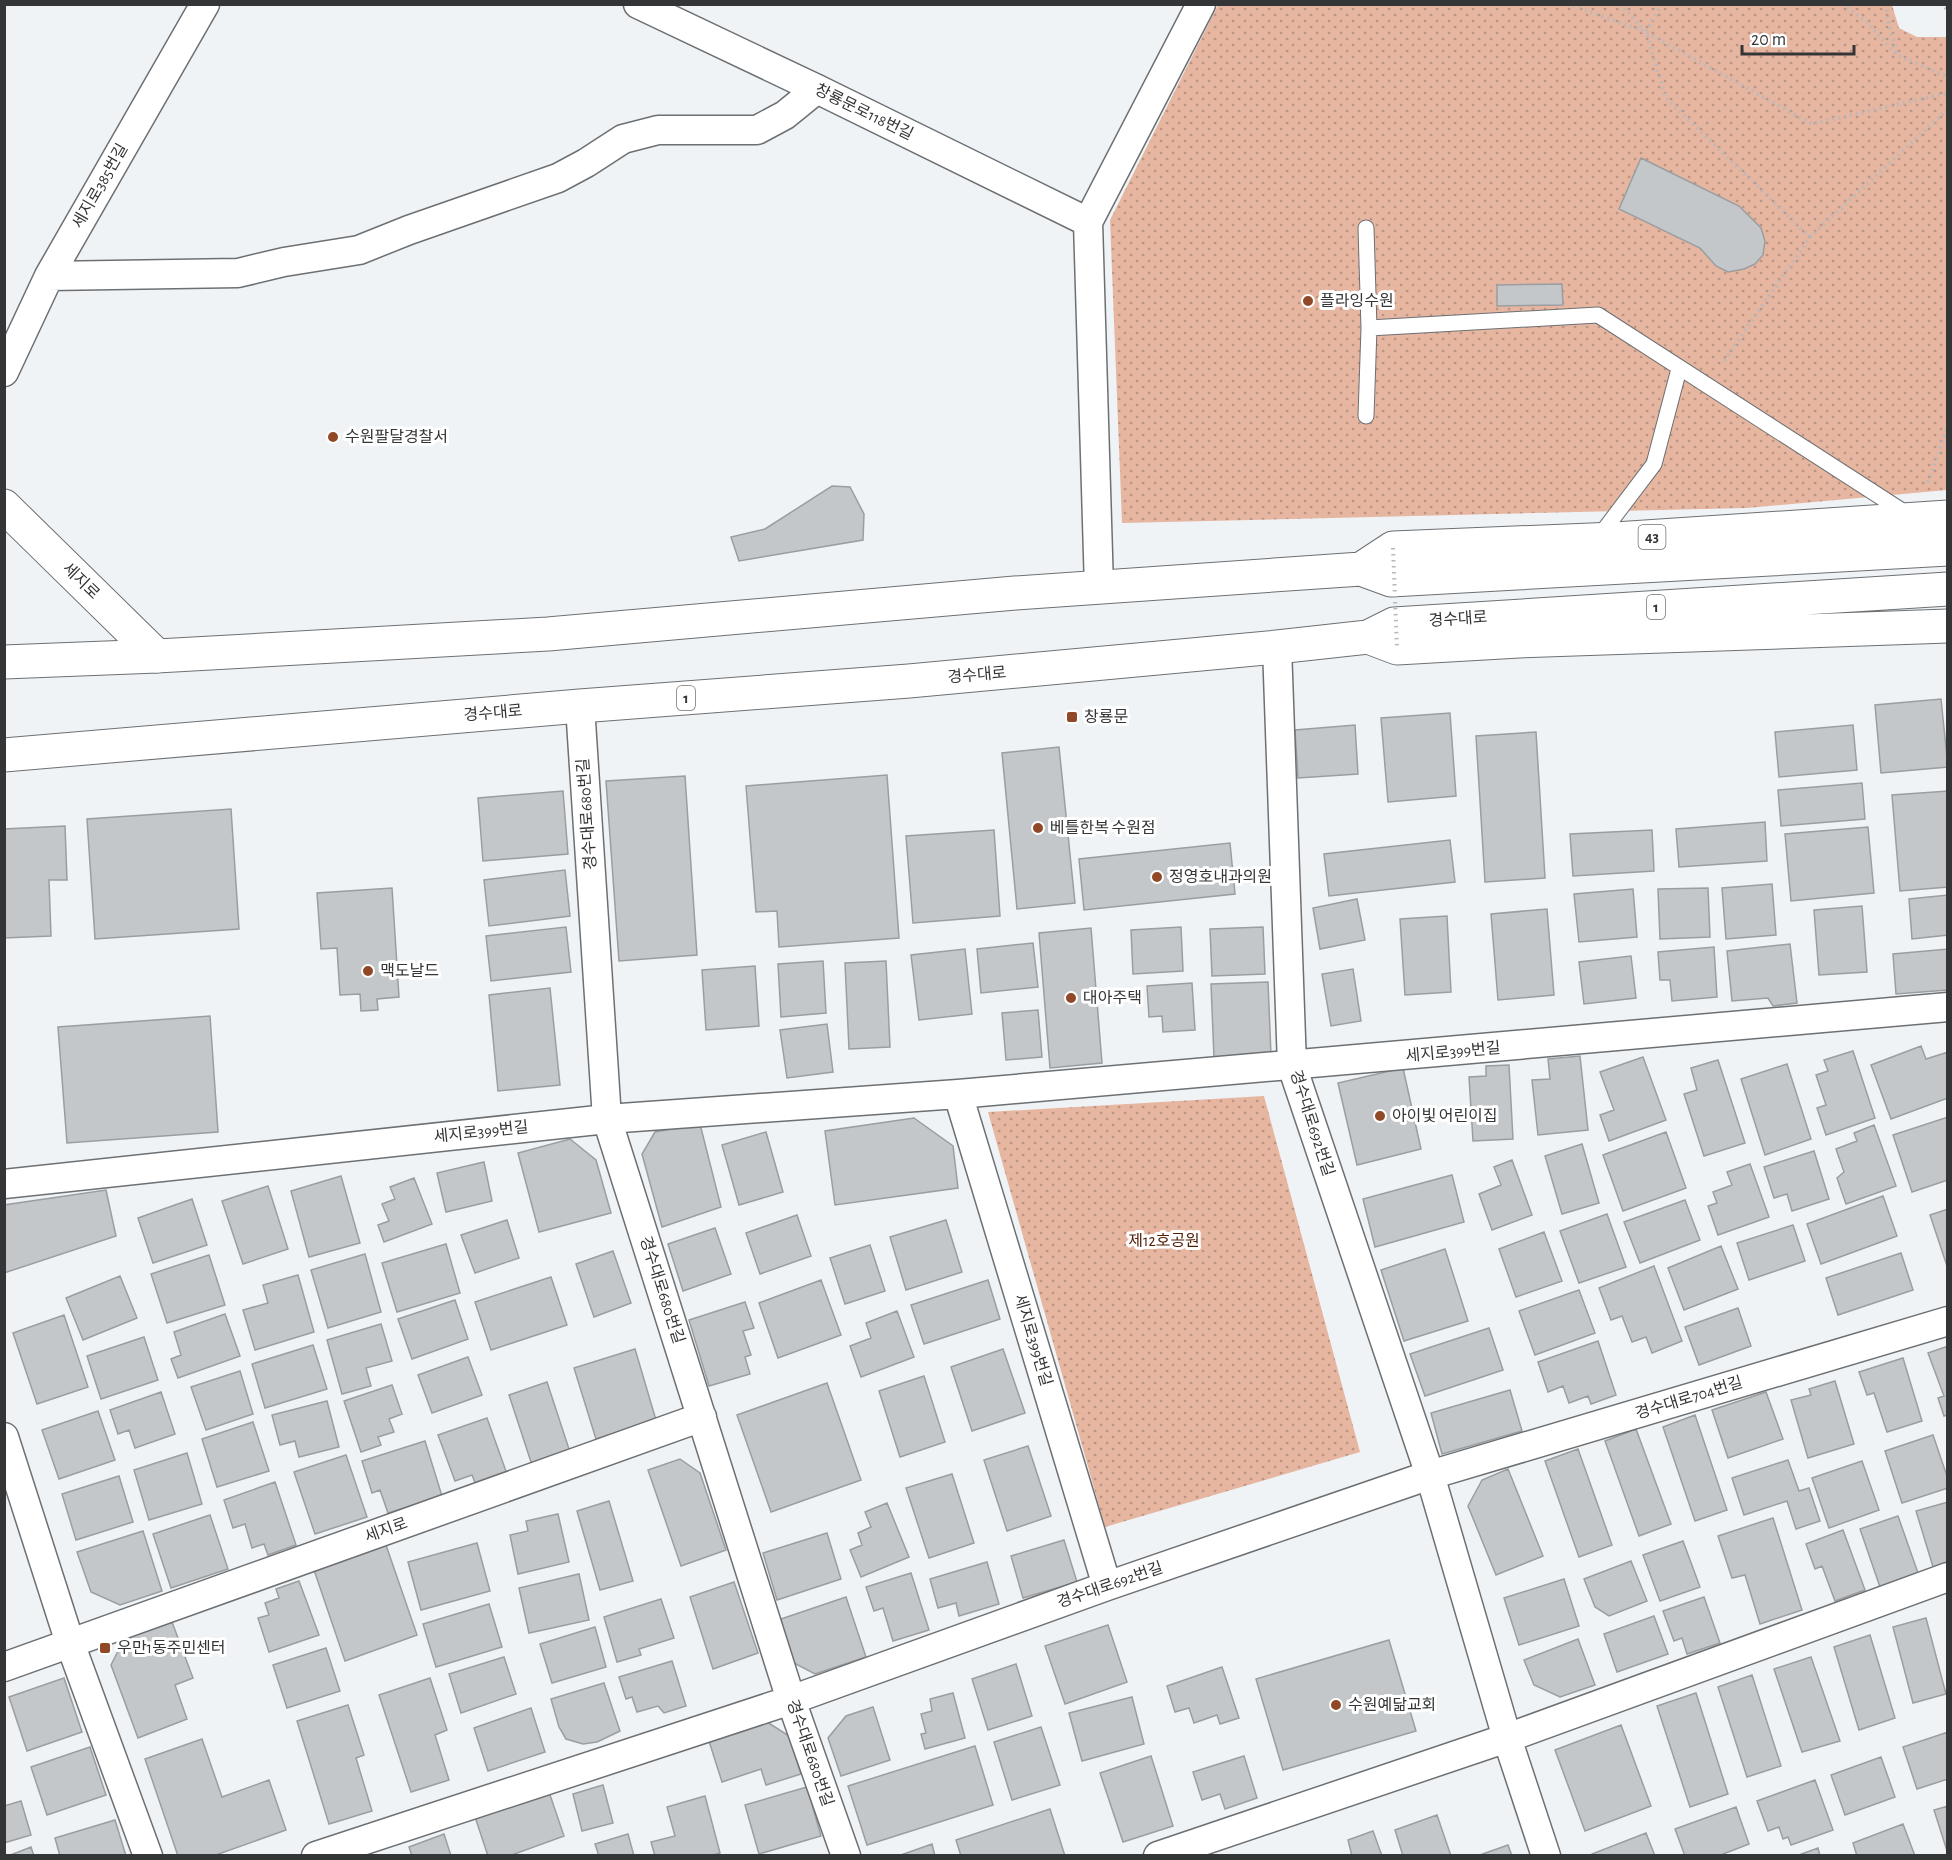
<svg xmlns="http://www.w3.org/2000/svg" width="1952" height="1860" font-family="'Alegreya Sans','Noto Sans KR',sans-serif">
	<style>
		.grass { fill: url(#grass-dots) }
		.building { fill: #c3c7ca; stroke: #9a9ea1; stroke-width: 1.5 }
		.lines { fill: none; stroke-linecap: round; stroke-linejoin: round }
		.lane-casing { stroke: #6d7073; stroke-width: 17 }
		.street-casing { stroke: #6d7073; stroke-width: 31 }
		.secondary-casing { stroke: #6d7073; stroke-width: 35 }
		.primary-casing { stroke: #6d7073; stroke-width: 35 }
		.path { stroke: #b6b9bc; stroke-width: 4; stroke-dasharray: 1.5 4.5; stroke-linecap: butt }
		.lane { stroke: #fff; stroke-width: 15 }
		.street { stroke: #fff; stroke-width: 28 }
		.secondary { stroke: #fff; stroke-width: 33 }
		.primary { stroke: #fff; stroke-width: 33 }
		.path-bridge { stroke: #b6b9bc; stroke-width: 4; stroke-dasharray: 1.5 4.5; stroke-linecap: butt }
		.poi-dot { fill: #904826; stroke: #fff; stroke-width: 2 }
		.labels { text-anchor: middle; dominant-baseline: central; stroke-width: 6; stroke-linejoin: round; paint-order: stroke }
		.shield { fill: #fff; stroke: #717272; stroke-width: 1.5 }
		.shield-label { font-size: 15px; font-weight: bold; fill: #343536 }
		.street-label { font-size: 16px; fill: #343536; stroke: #fff }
		.poi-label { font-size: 16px; fill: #343536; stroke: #fff; text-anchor: start }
		.park-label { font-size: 16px; fill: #4f1f05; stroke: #fff }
	</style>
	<defs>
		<pattern id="grass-dots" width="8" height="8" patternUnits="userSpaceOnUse" patternTransform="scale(1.5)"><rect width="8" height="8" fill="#e6b6a1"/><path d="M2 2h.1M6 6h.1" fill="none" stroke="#bb9584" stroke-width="1.8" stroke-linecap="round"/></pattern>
	</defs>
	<rect width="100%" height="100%" fill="#eff3f6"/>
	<path class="grass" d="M1218,5H1892L1899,28L1917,37H1947V490L1747,508L1122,523L1110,220Z
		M1264,1096L1360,1452L1105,1527L988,1112Z"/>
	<path class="building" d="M1641,158L1739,206L1761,228L1765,241L1763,255L1755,264L1744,269L1728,272L1716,266L1700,248L1619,209Z
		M1562,284L1563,305L1497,306V285Z
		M832,486L850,487L864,514L863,540L739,561L731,537L765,529Z
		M1941,699L1948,767L1881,773L1875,705Z
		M1450,713L1456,796L1388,802L1381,718Z
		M1355,725L1358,774L1298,778L1295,730Z
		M1853,725L1857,770L1779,777L1775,732Z
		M1536,732L1545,878L1485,882L1476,736Z
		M1059,747L1075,903L1017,909L1002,753Z
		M887,775L899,938L779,947L777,911L756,912L746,786Z
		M685,776L697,955L619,961L606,781Z
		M1862,783L1865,819L1781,826L1778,790Z
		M563,791L568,854L483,861L478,798Z
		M1948,791V887L1900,891L1892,795Z
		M231,809L239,929L95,939L87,819Z
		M1765,822L1767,861L1679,867L1676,829Z
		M65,826L67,880H49L51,936L4,938V829Z
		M1868,827L1874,893L1791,901L1785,834Z
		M994,830L1000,916L913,923L906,836Z
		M1652,830L1654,871L1573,876L1570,834Z
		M1450,840L1455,882L1329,896L1324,854Z
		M1230,843L1235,894L1084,910L1079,859Z
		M565,870L570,916L489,926L484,880Z
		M1772,884L1776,935L1726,939L1722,888Z
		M392,888L399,997L377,999L378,1010L361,1011L360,994L340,995L337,948L321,949L317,893Z
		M1708,888L1710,937L1660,939L1658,889Z
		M1633,889L1637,937L1579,942L1574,894Z
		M1948,895V935L1912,939L1909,899Z
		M1357,899L1365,940L1320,949L1313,908Z
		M1862,906L1867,972L1819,975L1814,910Z
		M1547,909L1554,995L1498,1000L1491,914Z
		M1447,916L1451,992L1405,995L1400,919Z
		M566,927L571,972L491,981L486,936Z
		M1181,927L1183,971L1133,974L1131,930Z
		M1263,927L1265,974L1212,976L1210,929Z
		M1091,928L1102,1063L1050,1068L1039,933Z
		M1033,943L1038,987L981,993L977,949Z
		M1790,944L1797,1003L1773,1006L1768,998L1732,1001L1727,951Z
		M1714,947L1717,997L1672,1001L1670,980H1660L1658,952Z
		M965,949L972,1014L919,1020L911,955Z
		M1948,949V990L1896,994L1893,954Z
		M1631,956L1636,998L1584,1004L1579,962Z
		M823,961L826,1013L781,1017L778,964Z
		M886,961L890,1047L849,1049L845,963Z
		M755,966L759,1026L706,1030L702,970Z
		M1353,969L1361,1021L1331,1026L1322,974Z
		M1268,982L1271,1055L1214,1058L1211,984Z
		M1192,983L1195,1030L1163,1032L1162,1016L1149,1017L1147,986Z
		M550,988L560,1085L498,1091L489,995Z
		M1038,1010L1042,1057L1006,1060L1002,1013Z
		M210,1016L218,1132L67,1143L58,1027Z
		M827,1024L833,1072L787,1078L780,1030Z
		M1921,1046L1926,1059L1948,1052V1098L1891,1119L1871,1065Z
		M1853,1051L1875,1118L1826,1135L1817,1108L1826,1105L1816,1075L1828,1071L1824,1060Z
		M1580,1056L1588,1130L1538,1135L1532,1080L1550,1079L1548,1059Z
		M1643,1057L1666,1120L1609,1141L1600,1115L1614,1110L1600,1072Z
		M1718,1060L1745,1143L1704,1156L1684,1094L1697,1090L1691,1068Z
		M1787,1064L1811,1139L1765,1155L1741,1079Z
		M1509,1065L1513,1139L1473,1141L1469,1077L1486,1076V1066Z
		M1403,1068L1421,1149L1357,1165L1338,1083Z
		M1948,1117V1180L1912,1192L1893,1135Z
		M914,1118L953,1146L958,1188L835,1205L825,1131Z
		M700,1124L721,1207L662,1227L642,1154L655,1132Z
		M1874,1125L1896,1186L1846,1204L1837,1178L1844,1172L1836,1149L1857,1141L1854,1133Z
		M766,1132L783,1192L739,1205L722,1145Z
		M1666,1132L1686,1188L1623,1211L1603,1155Z
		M570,1139L596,1160L611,1213L539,1232L518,1153Z
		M1582,1144L1599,1203L1562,1214L1545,1156Z
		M1814,1151L1829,1199L1792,1211L1787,1194L1774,1198L1764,1167Z
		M1512,1160L1532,1215L1492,1230L1479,1194L1501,1185L1494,1167Z
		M484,1162L492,1201L446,1212L437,1173Z
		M1750,1164L1769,1217L1718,1235L1708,1206L1717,1203L1713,1192L1732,1185L1727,1172Z
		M1452,1175L1464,1222L1375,1247L1363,1199Z
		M341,1176L360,1243L309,1257L291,1191Z
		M414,1178L432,1224L384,1242L378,1225L389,1221L382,1204L395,1199L390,1187Z
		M268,1186L288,1249L243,1264L222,1201Z
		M106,1190L116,1236L4,1273V1205Z
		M1883,1196L1897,1236L1821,1264L1807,1224Z
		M192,1199L207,1245L153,1263L138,1218Z
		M1685,1200L1700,1240L1640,1263L1624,1222Z
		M1948,1209V1269L1930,1215Z
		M1607,1214L1626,1267L1579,1283L1560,1231Z
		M797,1215L811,1256L760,1274L746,1233Z
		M507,1220L519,1258L475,1273L461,1235Z
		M946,1220L962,1272L906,1290L890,1237Z
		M1793,1225L1805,1261L1749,1280L1737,1243Z
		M715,1228L731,1274L683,1291L668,1244Z
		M1544,1232L1562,1281L1516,1297L1499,1249Z
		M446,1244L460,1293L397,1312L382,1263Z
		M870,1245L885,1291L845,1304L830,1258Z
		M1721,1246L1738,1289L1684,1310L1668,1268Z
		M1445,1249L1468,1321L1404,1341L1381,1270Z
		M613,1251L631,1303L594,1317L576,1264Z
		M1901,1253L1913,1290L1838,1315L1826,1278Z
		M365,1254L381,1312L328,1328L311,1270Z
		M209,1255L225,1305L167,1323L151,1274Z
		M1654,1266L1682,1341L1652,1353L1646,1337L1632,1342L1622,1316L1611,1320L1599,1288Z
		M298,1275L314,1332L255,1350L243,1310L268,1303L263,1285Z
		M120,1276L137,1318L83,1340L66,1298Z
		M551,1277L567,1325L491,1350L475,1302Z
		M821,1280L841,1335L778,1358L759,1303Z
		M988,1280L1000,1319L924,1344L911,1305Z
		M1579,1290L1595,1333L1535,1355L1519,1311Z
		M455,1300L468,1339L412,1359L398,1319Z
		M745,1302L754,1328L743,1331L751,1355L745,1357L750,1374L709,1386L689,1320Z
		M1738,1308L1751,1346L1699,1365L1685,1327Z
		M897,1311L914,1357L861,1377L850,1346L871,1338L866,1323Z
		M225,1314L240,1356L178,1378L171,1359L181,1355L174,1332Z
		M64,1315L88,1387L37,1404L13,1333Z
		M381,1324L392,1361L366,1368L371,1386L342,1394L327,1340Z
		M1489,1328L1503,1370L1425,1396L1410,1354Z
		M144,1337L158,1380L101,1399L87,1356Z
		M1598,1341L1616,1395L1591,1404L1588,1396L1569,1403L1563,1386L1548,1392L1538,1362Z
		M313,1345L327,1389L265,1408L252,1364Z
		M1948,1346V1415L1944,1416L1938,1398L1944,1396L1928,1353Z
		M635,1349L656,1420L596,1439L574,1368Z
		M1003,1349L1025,1413L972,1431L951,1367Z
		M468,1357L482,1395L432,1413L418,1375Z
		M1903,1358L1922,1421L1887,1432L1874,1393L1867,1395L1859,1372Z
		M240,1371L253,1414L206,1430L191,1387Z
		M924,1376L945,1442L900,1457L879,1391Z
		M1835,1381L1854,1444L1808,1458L1791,1400L1811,1395L1809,1389Z
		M547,1382L570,1452L532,1465L509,1395Z
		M827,1383L861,1480L771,1512L737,1415Z
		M392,1385L402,1414L389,1419L394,1432L378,1437L381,1445L361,1452L344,1401Z
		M1510,1390L1522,1431L1442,1454L1431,1413Z
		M161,1392L175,1434L135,1448L129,1430L118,1434L110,1410Z
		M1766,1392L1783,1439L1728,1458L1712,1410Z
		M327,1401L339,1447L299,1457L295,1441L280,1445L272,1415Z
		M98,1411L115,1460L59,1479L42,1430Z
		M1695,1415L1727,1510L1695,1521L1663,1427Z
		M487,1418L507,1474L476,1485L472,1475L455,1481L438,1435Z
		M253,1422L269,1471L217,1487L202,1439Z
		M1636,1429L1671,1524L1639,1536L1605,1441Z
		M1933,1435L1948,1479V1488L1902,1503L1885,1451Z
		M425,1441L442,1496L388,1513L380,1490L372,1493L362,1461Z
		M1028,1446L1051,1516L1007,1531L984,1460Z
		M1578,1449L1612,1545L1579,1557L1545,1461Z
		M187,1453L202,1504L149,1520L134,1470Z
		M346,1455L367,1517L315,1534L294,1472Z
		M680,1459L700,1473L726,1550L681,1566L648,1470Z
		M1788,1460L1799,1491L1809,1488L1820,1521L1796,1529L1787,1501L1744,1515L1732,1478Z
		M1862,1461L1879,1510L1829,1528L1812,1478Z
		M1508,1469L1543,1556L1496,1575L1468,1506L1482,1480Z
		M952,1474L974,1543L929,1558L906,1488Z
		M119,1476L133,1522L76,1540L62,1494Z
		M275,1482L296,1545L268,1555L264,1544L252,1548L245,1524L233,1528L224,1500Z
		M609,1501L633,1581L600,1590L577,1511Z
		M1948,1502V1566L1934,1570L1916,1511Z
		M887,1503L909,1557L861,1577L850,1550L862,1545L858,1533L871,1527L865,1512Z
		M558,1514L569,1562L518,1574L510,1535L528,1531L526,1521Z
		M210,1515L228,1569L171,1588L153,1534Z
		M1898,1516L1918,1573L1880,1587L1860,1529Z
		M1773,1518L1802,1610L1760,1624L1745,1575L1732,1578L1718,1536Z
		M1843,1530L1865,1590L1835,1601L1822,1566L1815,1569L1806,1544Z
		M143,1531L162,1591L120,1605L91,1592L77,1552Z
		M827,1533L841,1579L777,1600L763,1553Z
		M1064,1540L1077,1582L1023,1598L1011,1556Z
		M1683,1541L1700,1587L1660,1601L1643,1555Z
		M477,1543L490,1591L421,1610L408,1562Z
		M386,1545L417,1635L345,1661L314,1570Z
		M1631,1561L1647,1601L1609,1616L1595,1607L1584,1579Z
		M987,1562L999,1604L959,1616L956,1603L938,1608L930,1579Z
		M911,1573L929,1630L893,1641L883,1608L874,1611L866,1587Z
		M579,1574L589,1620L529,1633L519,1588Z
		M1564,1579L1579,1626L1519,1645L1504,1598Z
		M299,1581L319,1635L269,1652L258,1618L269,1615L265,1603L279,1598L276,1589Z
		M734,1582L758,1653L713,1669L690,1597Z
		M846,1597L866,1657L815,1674L792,1662L778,1620Z
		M1704,1597L1720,1643L1687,1654L1682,1638L1674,1641L1663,1611Z
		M661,1599L674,1638L639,1649L641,1655L617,1662L604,1617Z
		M489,1604L502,1647L436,1667L423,1624Z
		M1654,1616L1668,1654L1617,1672L1604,1634Z
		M1926,1618L1946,1694L1913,1703L1893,1627Z
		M172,1622L193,1678L175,1685L187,1719L138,1738L111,1665L124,1639Z
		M1108,1625L1127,1682L1065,1704L1045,1646Z
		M595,1627L606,1667L552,1683L540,1644Z
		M1870,1635L1895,1718L1859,1730L1834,1647Z
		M1578,1639L1595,1685L1560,1697L1534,1685L1524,1660Z
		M1389,1640L1416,1731L1283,1770L1256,1679Z
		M326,1648L340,1691L287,1708L273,1665Z
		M504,1657L516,1694L461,1713L449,1674Z
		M1811,1657L1840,1741L1802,1752L1774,1669Z
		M672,1661L686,1706L664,1713L658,1706L637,1712L632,1697L626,1699L619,1677Z
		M1016,1664L1032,1716L988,1730L972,1679Z
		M1222,1667L1239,1718L1220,1724L1217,1715L1194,1723L1189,1708L1175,1712L1167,1686Z
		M1752,1675L1781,1766L1747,1777L1718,1687Z
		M64,1678L82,1732L27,1751L9,1697Z
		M430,1678L447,1730L435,1735L449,1780L411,1792L379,1695Z
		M604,1683L620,1731L597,1742L583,1744L566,1739L559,1727L551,1699Z
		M953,1693L965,1738L925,1749L921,1734L926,1733L921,1714L932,1711L930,1699Z
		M1696,1693L1728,1794L1690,1807L1657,1706Z
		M1132,1697L1144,1744L1082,1761L1069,1713Z
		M348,1705L364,1755L356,1758L372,1811L329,1824L297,1721Z
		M873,1707L890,1760L841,1776L828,1738L846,1716Z
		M531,1708L545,1752L488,1771L474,1728Z
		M764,1720L789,1736L801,1774L766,1785L761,1769L722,1782L708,1738Z
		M1621,1725L1651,1806L1585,1831L1555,1750Z
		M1041,1727L1060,1785L1012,1800L994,1742Z
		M1948,1732V1779L1917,1789L1903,1747Z
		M202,1739L222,1797L269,1780L286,1830L213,1856H178L145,1759Z
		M975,1746L993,1805L867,1845L848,1786Z
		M90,1747L106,1795L47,1815L31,1767Z
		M1151,1756L1173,1826L1123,1842L1100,1773Z
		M1244,1756L1257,1798L1225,1809L1220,1794L1202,1800L1193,1772Z
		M1881,1757L1895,1797L1845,1815L1831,1775Z
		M1815,1780L1833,1830L1791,1845L1788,1837L1783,1839L1779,1827L1768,1831L1757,1801Z
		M603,1785L613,1823L582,1831L573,1794Z
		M807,1787L821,1836L759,1854L745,1805Z
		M549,1792L564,1836L509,1856H488L475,1817Z
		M705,1796L720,1853L709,1856H655L651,1842L675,1836L667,1807Z
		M21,1801L31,1835L4,1843V1806Z
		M1948,1806V1854L1934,1810Z
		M1736,1807L1749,1844L1718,1856H1685L1675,1829Z
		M1050,1809L1065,1856H961L956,1840Z
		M1437,1815L1451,1856H1403L1395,1830Z
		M115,1820L126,1856H60L55,1838Z
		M1903,1824L1915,1856H1857L1853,1843Z
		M1373,1831L1382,1856H1352L1348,1840Z
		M1646,1833L1655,1856H1592V1854Z
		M444,1834L451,1856H412L409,1847Z
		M628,1834L634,1856H599L595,1844Z
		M932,1844L935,1856H898Z
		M1508,1845L1512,1856H1477Z
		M31,1847L34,1856H8Z
		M1818,1848L1820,1856H1796Z"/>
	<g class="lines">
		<defs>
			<path id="lane" d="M1366,228L1369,328
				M1366,416L1369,328L1598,315L1907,514
				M1598,538L1654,464L1679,369"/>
			<path id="street" d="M638,4L817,89L1088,222
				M49,276L238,273L284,262L359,250L409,230L558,178L586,163L623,139L658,130H757L785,115L817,89
				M4,372L49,276L205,4
				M1099,588L1088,222L1201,4
				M1277,647L1292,1066L1430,1475L1507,1738L1546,1856
				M580,706L607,1119L791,1700L846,1856
				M958,1094L1107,1586
				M4,1184L607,1119L958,1094L1948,1007
				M4,1437L70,1643L148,1856
				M4,1667L702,1417
				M316,1856L791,1700L1107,1586L1430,1475L1948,1321
				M1158,1856L1507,1738L1948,1577"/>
			<path id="secondary" d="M4,506L157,656"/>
			<path id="primary" d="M1361,569L1393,548L1615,539L1948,517
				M1368,637L1397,648L1519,641L1948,626
				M4,662L157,656L548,634L1015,593L1361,569L1391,580L1948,549
				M4,755L580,706L909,681L1277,647L1368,637L1394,624L1948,589"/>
		</defs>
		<use href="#lane" class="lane-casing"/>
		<use href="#street" class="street-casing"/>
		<use href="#secondary" class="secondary-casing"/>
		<use href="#primary" class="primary-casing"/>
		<path class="path" d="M1568,4L1646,32L1812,124L1948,93
			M1620,4L1644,30
			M1662,4L1646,32L1666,98L1810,237L1722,364
			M1842,4L1867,22L1897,55L1948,77
			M1886,4L1888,20L1897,54
			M1940,4L1948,10
			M1810,237L1948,109
			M1928,482L1948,426"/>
		<use href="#lane" class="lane"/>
		<use href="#street" class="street"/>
		<use href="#secondary" class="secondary"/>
		<use href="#primary" class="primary"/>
		<path class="path-bridge" d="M1393,548L1397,648"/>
	</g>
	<g class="poi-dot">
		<circle cx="1308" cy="301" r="6"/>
		<circle cx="333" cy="437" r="6"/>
		<rect x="1066" y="711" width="12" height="12" rx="3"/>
		<circle cx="1038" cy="828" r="6"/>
		<circle cx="1157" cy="877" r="6"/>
		<circle cx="368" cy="971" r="6"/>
		<circle cx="1071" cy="998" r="6"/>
		<circle cx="1380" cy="1116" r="6"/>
		<rect x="99" y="1642" width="12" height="12" rx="3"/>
		<circle cx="1336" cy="1705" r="6"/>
	</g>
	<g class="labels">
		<g class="shield">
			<rect x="1638.5" y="525" width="27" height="24" rx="4.5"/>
			<rect x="1647" y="595" width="18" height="24" rx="4.5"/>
			<rect x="677" y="686" width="18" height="24" rx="4.5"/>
		</g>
		<g class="shield-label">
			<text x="1652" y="537">43</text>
			<text x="1656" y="607">1</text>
			<text x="686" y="698">1</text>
		</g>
		<g class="street-label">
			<text transform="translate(864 112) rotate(26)">창룡문로118번길</text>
			<text transform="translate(100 186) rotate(-60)">세지로385번길</text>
			<text transform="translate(81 581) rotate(44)">세지로</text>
			<text transform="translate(1458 619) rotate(-4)">경수대로</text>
			<text transform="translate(977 675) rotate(-5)">경수대로</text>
			<text transform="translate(493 713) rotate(-5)">경수대로</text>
			<text transform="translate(587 814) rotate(-94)">경수대로680번길</text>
			<text transform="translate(1453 1052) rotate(-5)">세지로399번길</text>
			<text transform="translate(1312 1123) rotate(72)">경수대로692번길</text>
			<text transform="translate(481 1132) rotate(-6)">세지로399번길</text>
			<text transform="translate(662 1290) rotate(72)">경수대로680번길</text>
			<text transform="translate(1033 1340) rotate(73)">세지로399번길</text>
			<text transform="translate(1689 1398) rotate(-17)">경수대로704번길</text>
			<text transform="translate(386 1530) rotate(-20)">세지로</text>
			<text transform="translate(1110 1585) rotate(-19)">경수대로692번길</text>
			<text transform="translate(810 1753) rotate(71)">경수대로680번길</text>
		</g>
		<g class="poi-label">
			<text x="1320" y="301">플라잉수원</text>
			<text x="345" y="437">수원팔달경찰서</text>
			<text x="1084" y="717">창룡문</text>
			<text x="1050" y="828">베틀한복 수원점</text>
			<text x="1169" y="877">정영호내과의원</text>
			<text x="380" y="971">맥도날드</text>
			<text x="1083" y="998">대아주택</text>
			<text x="1392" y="1116">아이빛 어린이집</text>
			<text x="117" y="1648">우만1동주민센터</text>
			<text x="1348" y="1705">수원예닮교회</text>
		</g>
		<g class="park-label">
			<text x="1164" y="1241">제12호공원</text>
		</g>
	</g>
	<rect width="1952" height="1860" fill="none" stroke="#343536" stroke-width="12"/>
	<path d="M1742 45v9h112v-9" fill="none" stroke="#343536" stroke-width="3"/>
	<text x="1751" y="45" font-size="18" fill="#343536" stroke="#ffffff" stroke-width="4.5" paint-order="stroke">20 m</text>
</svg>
